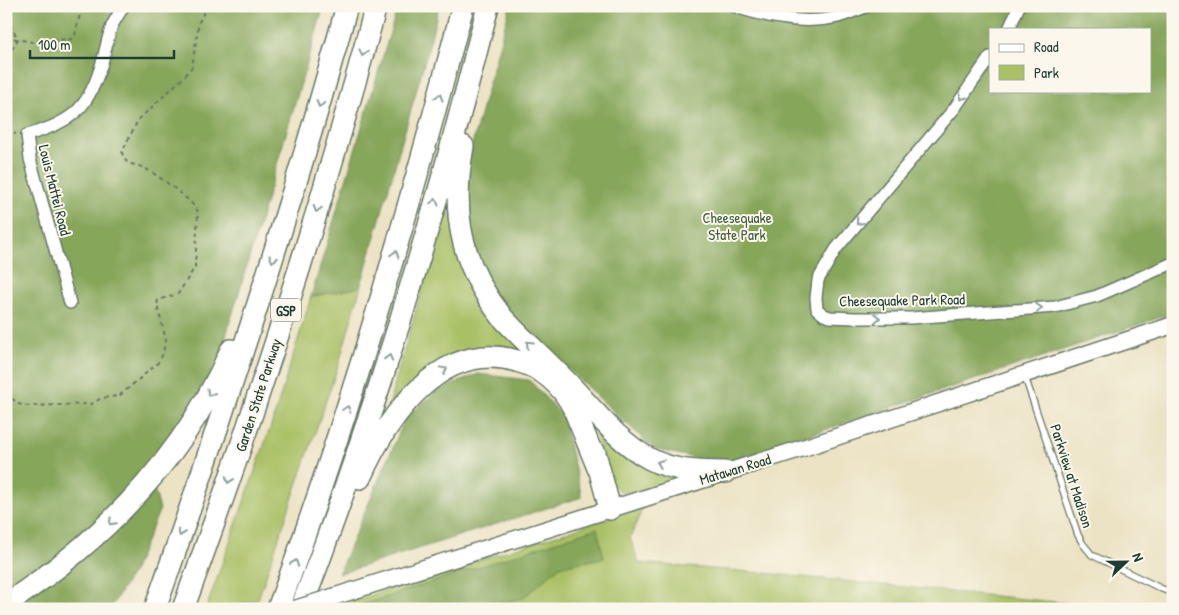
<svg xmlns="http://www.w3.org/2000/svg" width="1179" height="615" font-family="'Patrick Hand',sans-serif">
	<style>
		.green { fill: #a9c065; stroke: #647e4c }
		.forest { fill: #86a65a; stroke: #527247; fill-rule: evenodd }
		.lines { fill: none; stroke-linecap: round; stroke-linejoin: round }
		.lane-casing { stroke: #677766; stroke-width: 8 }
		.street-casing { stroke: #677766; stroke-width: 14 }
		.secondary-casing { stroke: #677766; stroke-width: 19 }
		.highway-casing { stroke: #677766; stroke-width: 24 }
		.path { stroke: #677766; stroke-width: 2; stroke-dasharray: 4 4; stroke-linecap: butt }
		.lane { stroke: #fff; stroke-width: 5.5 }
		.street { stroke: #fff; stroke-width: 11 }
		.secondary { stroke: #fff; stroke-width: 16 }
		.highway { stroke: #fff; stroke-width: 21 }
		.secondary-bridge-casing { stroke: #677766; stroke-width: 19; stroke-linecap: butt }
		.secondary-bridge { stroke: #fff; stroke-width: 16 }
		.oneway { stroke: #8f9e9a }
		.labels { text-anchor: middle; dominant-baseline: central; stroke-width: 4; stroke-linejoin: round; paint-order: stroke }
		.shield { fill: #fbf7ec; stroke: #61756b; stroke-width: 1 }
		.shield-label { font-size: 14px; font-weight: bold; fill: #1f3d34 }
		.street-label { font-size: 15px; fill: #1f3d34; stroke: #fbf7ec }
		.park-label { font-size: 15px; fill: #425e40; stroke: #fbf7ec }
	</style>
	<rect width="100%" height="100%" fill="#fbf7ec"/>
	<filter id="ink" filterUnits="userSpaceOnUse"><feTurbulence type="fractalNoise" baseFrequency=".02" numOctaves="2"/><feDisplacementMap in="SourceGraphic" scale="10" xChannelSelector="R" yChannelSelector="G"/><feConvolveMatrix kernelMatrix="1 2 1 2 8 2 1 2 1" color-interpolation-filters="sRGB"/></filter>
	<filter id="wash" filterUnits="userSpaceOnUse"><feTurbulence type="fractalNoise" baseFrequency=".0096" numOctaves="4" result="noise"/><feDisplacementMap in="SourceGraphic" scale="20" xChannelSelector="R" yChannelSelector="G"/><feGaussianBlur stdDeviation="1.12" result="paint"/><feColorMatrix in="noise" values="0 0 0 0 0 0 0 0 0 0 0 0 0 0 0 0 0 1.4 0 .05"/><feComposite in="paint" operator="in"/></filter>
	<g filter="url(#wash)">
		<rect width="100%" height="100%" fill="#ece3c4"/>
		<path class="green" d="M452,186L557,379L476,354L387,418L393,389Z
			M362,282L339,363L258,599L227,609H206L274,417L310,300L314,296L356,288Z
			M591,418L690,476L634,493C623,494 615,489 609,480Z
			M643,507L630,538L639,563L763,573L1126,609H328Z"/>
		<path class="forest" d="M6,6H324L220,356L154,488L160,509L133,572L110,609H6Z
			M398,6H439L428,50L362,282L357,288L314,296L310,300Z
			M510,6H1173V313L723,464L654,449L498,304L461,221L462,181ZM990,29H1150V91H990Z
			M478,374L529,380L562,415L582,497L338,574L406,417L437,391Z
			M597,528L604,558L560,566L523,598L475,609H350Z"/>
	</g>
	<g filter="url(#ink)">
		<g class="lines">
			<defs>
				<path id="lane" d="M1025,377L1078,535L1083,544L1092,555L1162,589L1173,593"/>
				<path id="street" d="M733,6C765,17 805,25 838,17C848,14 858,10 868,6
					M1009,29L1019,6
					M990,57L954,109L836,249L818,280L816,298L817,309L824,315L830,317L855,318H911L1055,307L1097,296L1173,263
					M70,303L30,159L27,135C74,122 90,107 103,59C106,48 108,36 112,26C115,19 120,12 124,6"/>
				<path id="secondary" d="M336,596L803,448L1173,325"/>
				<path id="highway" d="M463,146C451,212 460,264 502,317C522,339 544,358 564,379C591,406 616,441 650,459C673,471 699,472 725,472
					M595,453L610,509
					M360,478C387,417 441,338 517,361C543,368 562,385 574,409L598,468
					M6,604C104,540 184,458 231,350
					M155,609C225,410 291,210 347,6
					M183,609C256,411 321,210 376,6
					M278,609C351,411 409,210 463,6
					M301,609C376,412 437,210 488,6"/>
			</defs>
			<use href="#lane" class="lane-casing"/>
			<use href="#street" class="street-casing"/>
			<use href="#secondary" class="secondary-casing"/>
			<use href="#highway" class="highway-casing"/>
			<path class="path" d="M6,18L18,39L6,59
				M6,37L42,44L51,40L71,39L75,35L82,6
				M6,132L16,134
				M6,393L18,404L29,406L91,404L102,398L119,396L157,364L162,356L166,340L157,305L158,300L178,294L195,267L198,212C194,201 154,172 142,167C137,165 132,165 127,162C124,159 123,157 122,152L138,120L182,79L192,67L199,22L207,6"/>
			<use href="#lane" class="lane"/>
			<use href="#street" class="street"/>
			<use href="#secondary" class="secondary"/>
			<use href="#highway" class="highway"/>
			<defs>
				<path id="secondary-bridge" d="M295,609L336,596"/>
			</defs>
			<use href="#secondary-bridge" class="secondary-bridge-casing"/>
			<use href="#secondary-bridge" class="secondary-bridge"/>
		</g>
		<defs><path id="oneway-chevron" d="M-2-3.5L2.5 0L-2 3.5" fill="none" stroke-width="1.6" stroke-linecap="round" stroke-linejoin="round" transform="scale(1.25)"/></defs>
		<g class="oneway">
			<use href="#oneway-chevron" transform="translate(363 53) rotate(105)"/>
			<use href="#oneway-chevron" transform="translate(439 97) rotate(-74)"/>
			<use href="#oneway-chevron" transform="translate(962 97) rotate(125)"/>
			<use href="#oneway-chevron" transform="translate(320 104) rotate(106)"/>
			<use href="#oneway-chevron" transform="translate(435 202) rotate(-74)"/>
			<use href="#oneway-chevron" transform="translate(317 209) rotate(106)"/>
			<use href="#oneway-chevron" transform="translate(859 222) rotate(130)"/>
			<use href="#oneway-chevron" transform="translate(395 254) rotate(-74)"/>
			<use href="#oneway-chevron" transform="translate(273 259) rotate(107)"/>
			<use href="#oneway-chevron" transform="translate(1039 308) rotate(-5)"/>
			<use href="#oneway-chevron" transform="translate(877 318) rotate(-1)"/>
			<use href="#oneway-chevron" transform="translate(529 344) rotate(-136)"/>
			<use href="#oneway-chevron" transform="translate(389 358) rotate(-73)"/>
			<use href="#oneway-chevron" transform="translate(444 370) rotate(-29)"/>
			<use href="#oneway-chevron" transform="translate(210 393) rotate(120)"/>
			<use href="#oneway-chevron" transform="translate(347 409) rotate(-72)"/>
			<use href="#oneway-chevron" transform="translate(660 463) rotate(-159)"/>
			<use href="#oneway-chevron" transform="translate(229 480) rotate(109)"/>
			<use href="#oneway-chevron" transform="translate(112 522) rotate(135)"/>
			<use href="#oneway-chevron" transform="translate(181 533) rotate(110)"/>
			<use href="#oneway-chevron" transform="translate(295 563) rotate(-70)"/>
		</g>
	</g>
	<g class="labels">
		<rect class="shield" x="271" y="298.5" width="30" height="23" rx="4"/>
		<g class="shield-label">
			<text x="286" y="310">GSP</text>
		</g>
		<g class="street-label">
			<text transform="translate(55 190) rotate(76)">Louis Mattei Road</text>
			<text transform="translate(902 300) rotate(-1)">Cheesequake Park Road</text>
			<text transform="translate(258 395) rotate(-72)">Garden State Parkway</text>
			<text transform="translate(735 469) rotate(-17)">Matawan Road</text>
			<text transform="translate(1072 476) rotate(72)">Parkview at Madison</text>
		</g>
		<g class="park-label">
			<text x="737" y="217">Cheesequake<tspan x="737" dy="17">State Park</tspan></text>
		</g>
	</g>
	<rect width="1179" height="615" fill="none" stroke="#fbf7ec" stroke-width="25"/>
	<rect x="989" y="28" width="162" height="65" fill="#fbf7ec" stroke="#a3ada2"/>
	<rect x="999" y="44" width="25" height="8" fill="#ffffff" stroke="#a3ada2"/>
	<text x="1034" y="52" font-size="15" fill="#1f3d34">Road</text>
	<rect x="999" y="65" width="25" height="15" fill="#a9c065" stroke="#a3ada2"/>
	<text x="1034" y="78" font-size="15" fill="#1f3d34">Park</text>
	<g transform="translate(1126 562) rotate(68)" stroke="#fbf7ec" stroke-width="4" paint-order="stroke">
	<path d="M0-4L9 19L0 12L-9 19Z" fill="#1f3d34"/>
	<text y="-8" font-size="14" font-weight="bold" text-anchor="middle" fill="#1f3d34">N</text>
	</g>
	<path d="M30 50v8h144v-8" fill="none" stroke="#1f3d34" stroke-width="2.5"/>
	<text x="38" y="50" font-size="15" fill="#1f3d34" stroke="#fbf7ec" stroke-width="4" paint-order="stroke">100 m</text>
</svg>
